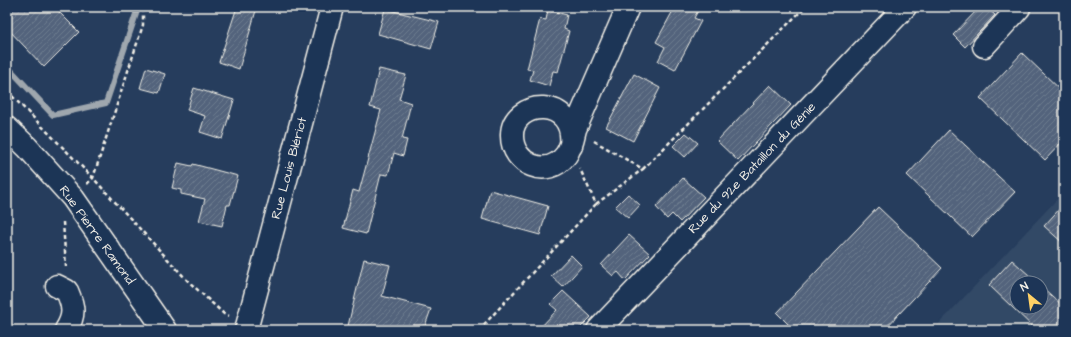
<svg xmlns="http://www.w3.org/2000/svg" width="1071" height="337" font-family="'Architects Daughter',sans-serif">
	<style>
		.built { fill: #334966; fill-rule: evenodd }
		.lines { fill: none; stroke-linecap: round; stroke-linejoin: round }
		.stream { stroke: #9fa7ae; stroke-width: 6 }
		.building { fill: url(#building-hatch); stroke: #f4f1e8 }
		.minor-casing { stroke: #f4f1e8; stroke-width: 25 }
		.major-casing { stroke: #f4f1e8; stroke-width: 25 }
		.path { stroke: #f4f1e8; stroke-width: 2.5; stroke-dasharray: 4 3; stroke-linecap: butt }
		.minor { stroke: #1d3557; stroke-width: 22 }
		.major { stroke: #1d3557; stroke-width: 22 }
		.labels { text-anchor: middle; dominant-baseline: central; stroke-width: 3; stroke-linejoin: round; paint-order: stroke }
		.street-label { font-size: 13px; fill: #f4f1e8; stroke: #1d3557 }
	</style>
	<defs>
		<pattern id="building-hatch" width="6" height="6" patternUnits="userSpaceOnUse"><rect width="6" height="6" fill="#52647b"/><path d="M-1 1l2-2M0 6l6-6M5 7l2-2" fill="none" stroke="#6c7b8e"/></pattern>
	</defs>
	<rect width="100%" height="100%" fill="#263d5d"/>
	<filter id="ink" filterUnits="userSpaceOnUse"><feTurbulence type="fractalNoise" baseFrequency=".025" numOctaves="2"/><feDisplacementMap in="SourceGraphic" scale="8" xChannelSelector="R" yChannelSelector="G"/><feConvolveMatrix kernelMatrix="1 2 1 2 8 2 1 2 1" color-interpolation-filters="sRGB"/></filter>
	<g filter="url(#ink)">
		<path class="built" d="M1064,192V330H933ZM1017,283H1041V307H1017Z"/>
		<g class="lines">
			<path class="stream" d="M7,66L53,115L106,103L138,8"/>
		</g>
		<path class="building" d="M7,7H54L79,32L44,67L7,28Z
			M237,7H257L239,69L219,62Z
			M675,7H700L694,18L701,21L675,70L658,61L665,47L656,42Z
			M980,7H986L995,15L965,47L953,35Z
			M385,9L439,22L431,49L378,34Z
			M548,10L567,15L564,29L569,31L558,72L553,71L549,86L530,80L533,70L527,69L540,19L546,20Z
			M1022,53L1064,93V140L1045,160L980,98Z
			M146,68L165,74L159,93L140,88Z
			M379,69L406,75L399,99L411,103L402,139L407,140L403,156L394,153L388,175L381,174L366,234L343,228L353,190L359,192L381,110L370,107Z
			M634,74L660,88L633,141L606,127Z
			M770,85L791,105L738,161L717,141Z
			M194,88L234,100L222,139L200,132L205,116L187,110Z
			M949,130L1015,192L972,237L907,175Z
			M686,133L698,143L685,157L673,146Z
			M178,163L192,166L193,164L238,176L230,205H227L222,226L199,221L205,199L181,194V190L172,188Z
			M683,178L704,197L680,222L672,214L667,219L656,207Z
			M490,190L548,206L540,235L482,219Z
			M628,194L640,205L628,218L615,207Z
			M1064,204V244L1044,226Z
			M878,207L942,268L884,330H794L777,313Z
			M629,235L650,254L625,280L618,272L613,276L601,265Z
			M571,255L582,266L563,287L551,276Z
			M364,259L390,265L382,296L431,309L425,326L423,325L421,330H347Z
			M1012,260L1038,283H1017V307H1041V286L1064,307V330H1036L989,285Z
			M563,291L591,317L578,330H538L557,310L550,304Z"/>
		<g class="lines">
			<defs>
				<path id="minor" d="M984,46L1019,8L1018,7
					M571,146C577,95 511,99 512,136C512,164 547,180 566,155C571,148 573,138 575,129L628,7
					M57,286L67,291C74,307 75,315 66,330
					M246,330L332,7
					M598,330L905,7"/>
				<path id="major" d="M7,128L27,147L73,198L165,330"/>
			</defs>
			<use href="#minor" class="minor-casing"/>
			<use href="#major" class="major-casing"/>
			<path class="path" d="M7,91L93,178L187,280L224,314L229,316
				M594,141L643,169L805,7
				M87,184L93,178L143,25V7
				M596,204L643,169
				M63,222L66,267
				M268,327L277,330
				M479,330L596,204L580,169"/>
			<use href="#minor" class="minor"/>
			<use href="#major" class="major"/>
		</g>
	</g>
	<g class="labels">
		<g class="street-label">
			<text transform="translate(289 168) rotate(-75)">Rue Louis Blériot</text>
			<text transform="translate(752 168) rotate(-46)">Rue du 92e Bataillon du Génie</text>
			<text transform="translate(97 235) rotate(54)">Rue Pierre Ramond</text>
		</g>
	</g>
	<rect width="1071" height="337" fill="none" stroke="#1d3557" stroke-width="24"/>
	<rect x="12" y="12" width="1047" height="313" fill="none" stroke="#f4f1e8" stroke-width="1.5" filter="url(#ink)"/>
	<g transform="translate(1029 295) rotate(331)"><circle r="19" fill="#1d3557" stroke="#738091"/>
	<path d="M0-3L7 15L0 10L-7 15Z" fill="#ffd166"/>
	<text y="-6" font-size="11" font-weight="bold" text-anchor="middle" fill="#f4f1e8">N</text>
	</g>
</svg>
